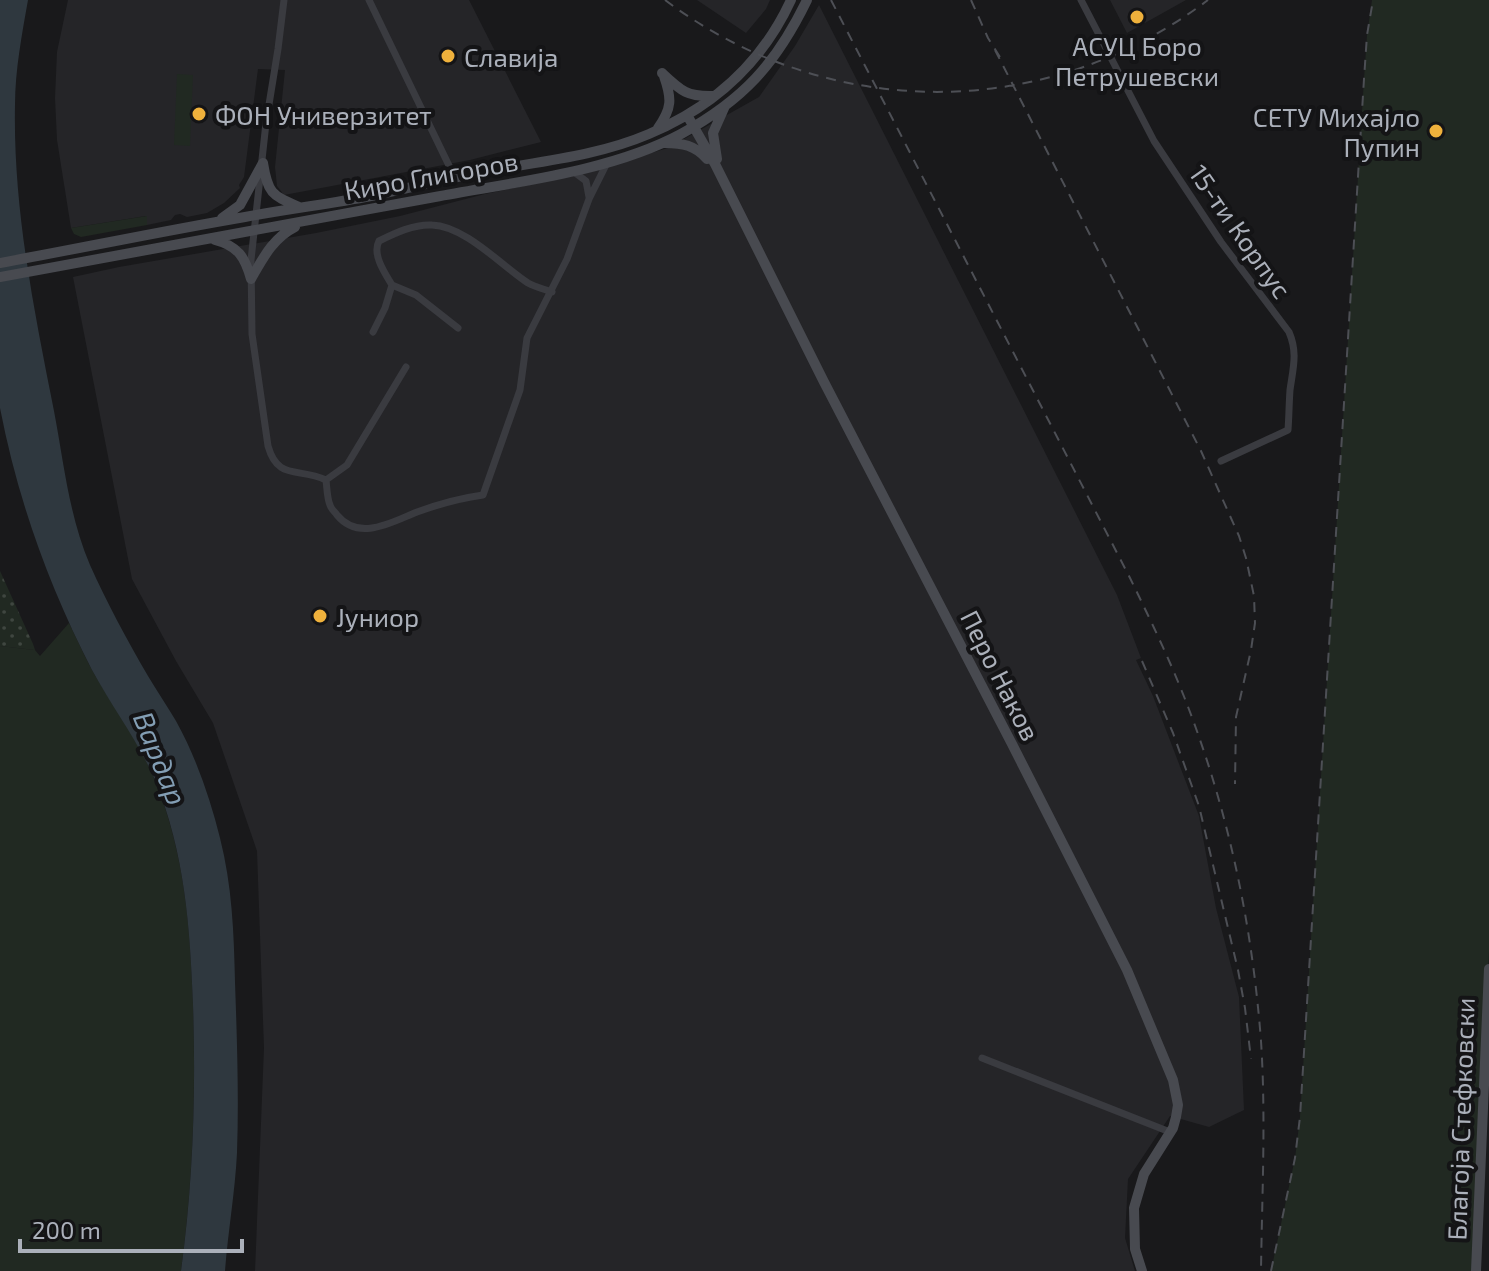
<svg xmlns="http://www.w3.org/2000/svg" width="1489" height="1271" font-family="'Exo 2',sans-serif">
	<style>
		.built { fill: #252528 }
		.green { fill: #212922 }
		.park { fill: url(#park-dots) }
		.water { fill: #2f383f }
		.lines { fill: none; stroke-linecap: round; stroke-linejoin: round }
		.street { stroke: #3a3b40; stroke-width: 7 }
		.secondary { stroke: #484a50; stroke-width: 10 }
		.rail { stroke: #4d4f55; stroke-width: 2; stroke-dasharray: 10 8; stroke-linecap: butt }
		.poi-dot { fill: #efb13c; stroke: #141416; stroke-width: 3 }
		.labels { text-anchor: middle; dominant-baseline: central; stroke-width: 8; stroke-linejoin: round; paint-order: stroke }
		.poi-label { font-size: 26px; fill: #abb0ba; stroke: #141416; text-anchor: start }
		.street-label { font-size: 26px; fill: #abb0ba; stroke: #141416 }
		.water-label { font-size: 28px; font-style: italic; fill: #839eb4; stroke: #141416 }
	</style>
	<defs>
		<pattern id="park-dots" width="8" height="8" patternUnits="userSpaceOnUse" patternTransform="scale(2)"><rect width="8" height="8" fill="#212922"/><path d="M2 2h.1M6 6h.1" fill="none" stroke="#3f4640" stroke-width="1.8" stroke-linecap="round"/></pattern>
	</defs>
	<rect width="100%" height="100%" fill="#19191b"/>
	<path class="built" d="M68,0H469L541,142L470,160L284,195L277,186L275,167L285,70L258,69L244,177L239,185L240,188L224,203L207,213L187,217L180,214L175,215L171,220L147,225L146,216L71,228L57,140L55,98L57,52Z
		M697,0H770L766,9L746,33Z
		M1110,0H1186L1127,33Z
		M819,5L1117,595L1141,658L1136,660L1153,696L1199,816L1216,908L1239,997L1244,1110L1209,1127L1170,1116L1128,1179L1125,1238L1135,1271H255L264,1048L257,851L213,723L176,661L132,579L73,277L119,267L316,233L400,216L485,194L573,176L668,148L759,97L795,46Z"/>
	<path class="green" d="M1372,0H1489V952L1476,1271H1271L1295,1158L1300,1117L1364,79L1367,35Z
		M177,74L193,75L190,146L174,145Z
		M147,216V225L81,237L74,234L71,228Z
		M69,623C78,641 86,660 96,677C117,712 141,745 156,783C185,856 190,926 193,1004C196,1093 193,1182 181,1271H0V646L35,650L40,656Z"/>
	<path class="park" d="M0,571L33,644L35,650L0,646Z"/>
	<path class="water" d="M0,0H28C22,34 15,70 15,105C13,208 34,310 54,411C64,463 69,516 90,565C107,603 127,640 148,676C157,691 167,706 176,721C196,757 210,798 220,838C232,885 234,933 235,982C237,1039 239,1096 237,1153C235,1192 228,1232 225,1271H181C193,1183 196,1094 193,1005C190,928 185,853 155,780C138,741 112,707 92,670C49,586 18,501 0,408Z"/>
	<g class="lines">
		<path class="street" d="M284,0L278,49L266,123L251,260L252,334L268,446C278,481 298,467 326,480C327,488 327,498 330,505C331,509 335,512 337,515C359,542 392,522 417,512C439,504 461,498 483,495L520,390L527,338L567,259L589,199L607,163
			M369,0L455,178
			M1081,0L1154,141L1221,242L1289,332C1298,353 1293,368 1290,390C1289,404 1289,417 1288,430L1221,461
			M574,172L586,181L589,197
			M458,328L416,295L392,285C384,272 372,254 379,241C395,233 414,224 432,225C465,226 502,266 528,283C535,287 544,289 552,292
			M373,332L385,308L392,285
			M326,480L347,465L406,367
			M982,1058L1170,1132"/>
		<path class="secondary" d="M662,73C681,91 687,97 714,96
			M687,115L715,164L824,382L1012,744L1127,970L1173,1080L1178,1105L1176,1117L1173,1128L1144,1174L1134,1208L1135,1249L1142,1271
			M658,128C672,108 672,99 664,76
			M665,143C682,143 695,145 707,159
			M717,159L713,133L725,106
			M263,163C268,194 272,195 299,207
			M222,218L240,205L263,163
			M215,240C238,246 245,257 251,279
			M0,263C82,248 163,231 245,217C287,209 329,204 371,196C404,189 438,181 471,174C531,162 593,158 649,134C713,107 762,63 791,0
			M0,277C145,250 290,224 435,197C514,182 610,172 681,134C743,100 776,64 807,0
			M251,279C263,258 273,238 295,227
			M1476,1271L1489,969"/>
		<path class="rail" d="M665,0C828,122 1045,123 1208,0
			M831,0L1130,578C1149,617 1169,658 1185,699C1228,809 1252,923 1261,1041C1266,1117 1262,1195 1261,1271
			M971,0L988,38L1000,57
			M995,50L1201,451L1239,536L1246,558L1254,596L1255,623L1251,650L1236,717L1235,784
			M1142,661L1173,733L1199,806L1238,970L1245,1008L1251,1059
			M1271,1271L1295,1158L1300,1117L1364,79L1367,35L1373,0"/>
	</g>
	<g class="poi-dot">
		<circle cx="1137" cy="17" r="8"/>
		<circle cx="448" cy="56" r="8"/>
		<circle cx="199" cy="114" r="8"/>
		<circle cx="1436" cy="131" r="8"/>
		<circle cx="320" cy="616" r="8"/>
	</g>
	<g class="labels">
		<g class="poi-label">
			<text x="1137" y="45" text-anchor="middle">АСУЦ Боро<tspan x="1137" dy="30">Петрушевски</tspan></text>
			<text x="464" y="56">Славија</text>
			<text x="215" y="114">ФОН Универзитет</text>
			<text x="1420" y="116" text-anchor="end">СЕТУ Михајло<tspan x="1420" dy="30">Пупин</tspan></text>
			<text x="336" y="616">Јуниор</text>
		</g>
		<g class="street-label">
			<text transform="translate(431 175) rotate(-10)">Киро Глигоров</text>
			<text transform="translate(1241 231) rotate(55)">15-ти Корпус</text>
			<text transform="translate(1001 675) rotate(63)">Перо Наков</text>
			<text transform="translate(1460 1119) rotate(-88)">Благоја Стефковски</text>
		</g>
		<g class="water-label">
			<text transform="translate(161 758) rotate(68)">Вардар</text>
		</g>
	</g>
	<path d="M20 1239v12h222v-12" fill="none" stroke="#abb0ba" stroke-width="4"/>
	<text x="32" y="1239" font-size="24" fill="#abb0ba" stroke="#141416" stroke-width="6" paint-order="stroke">200 m</text>
</svg>
